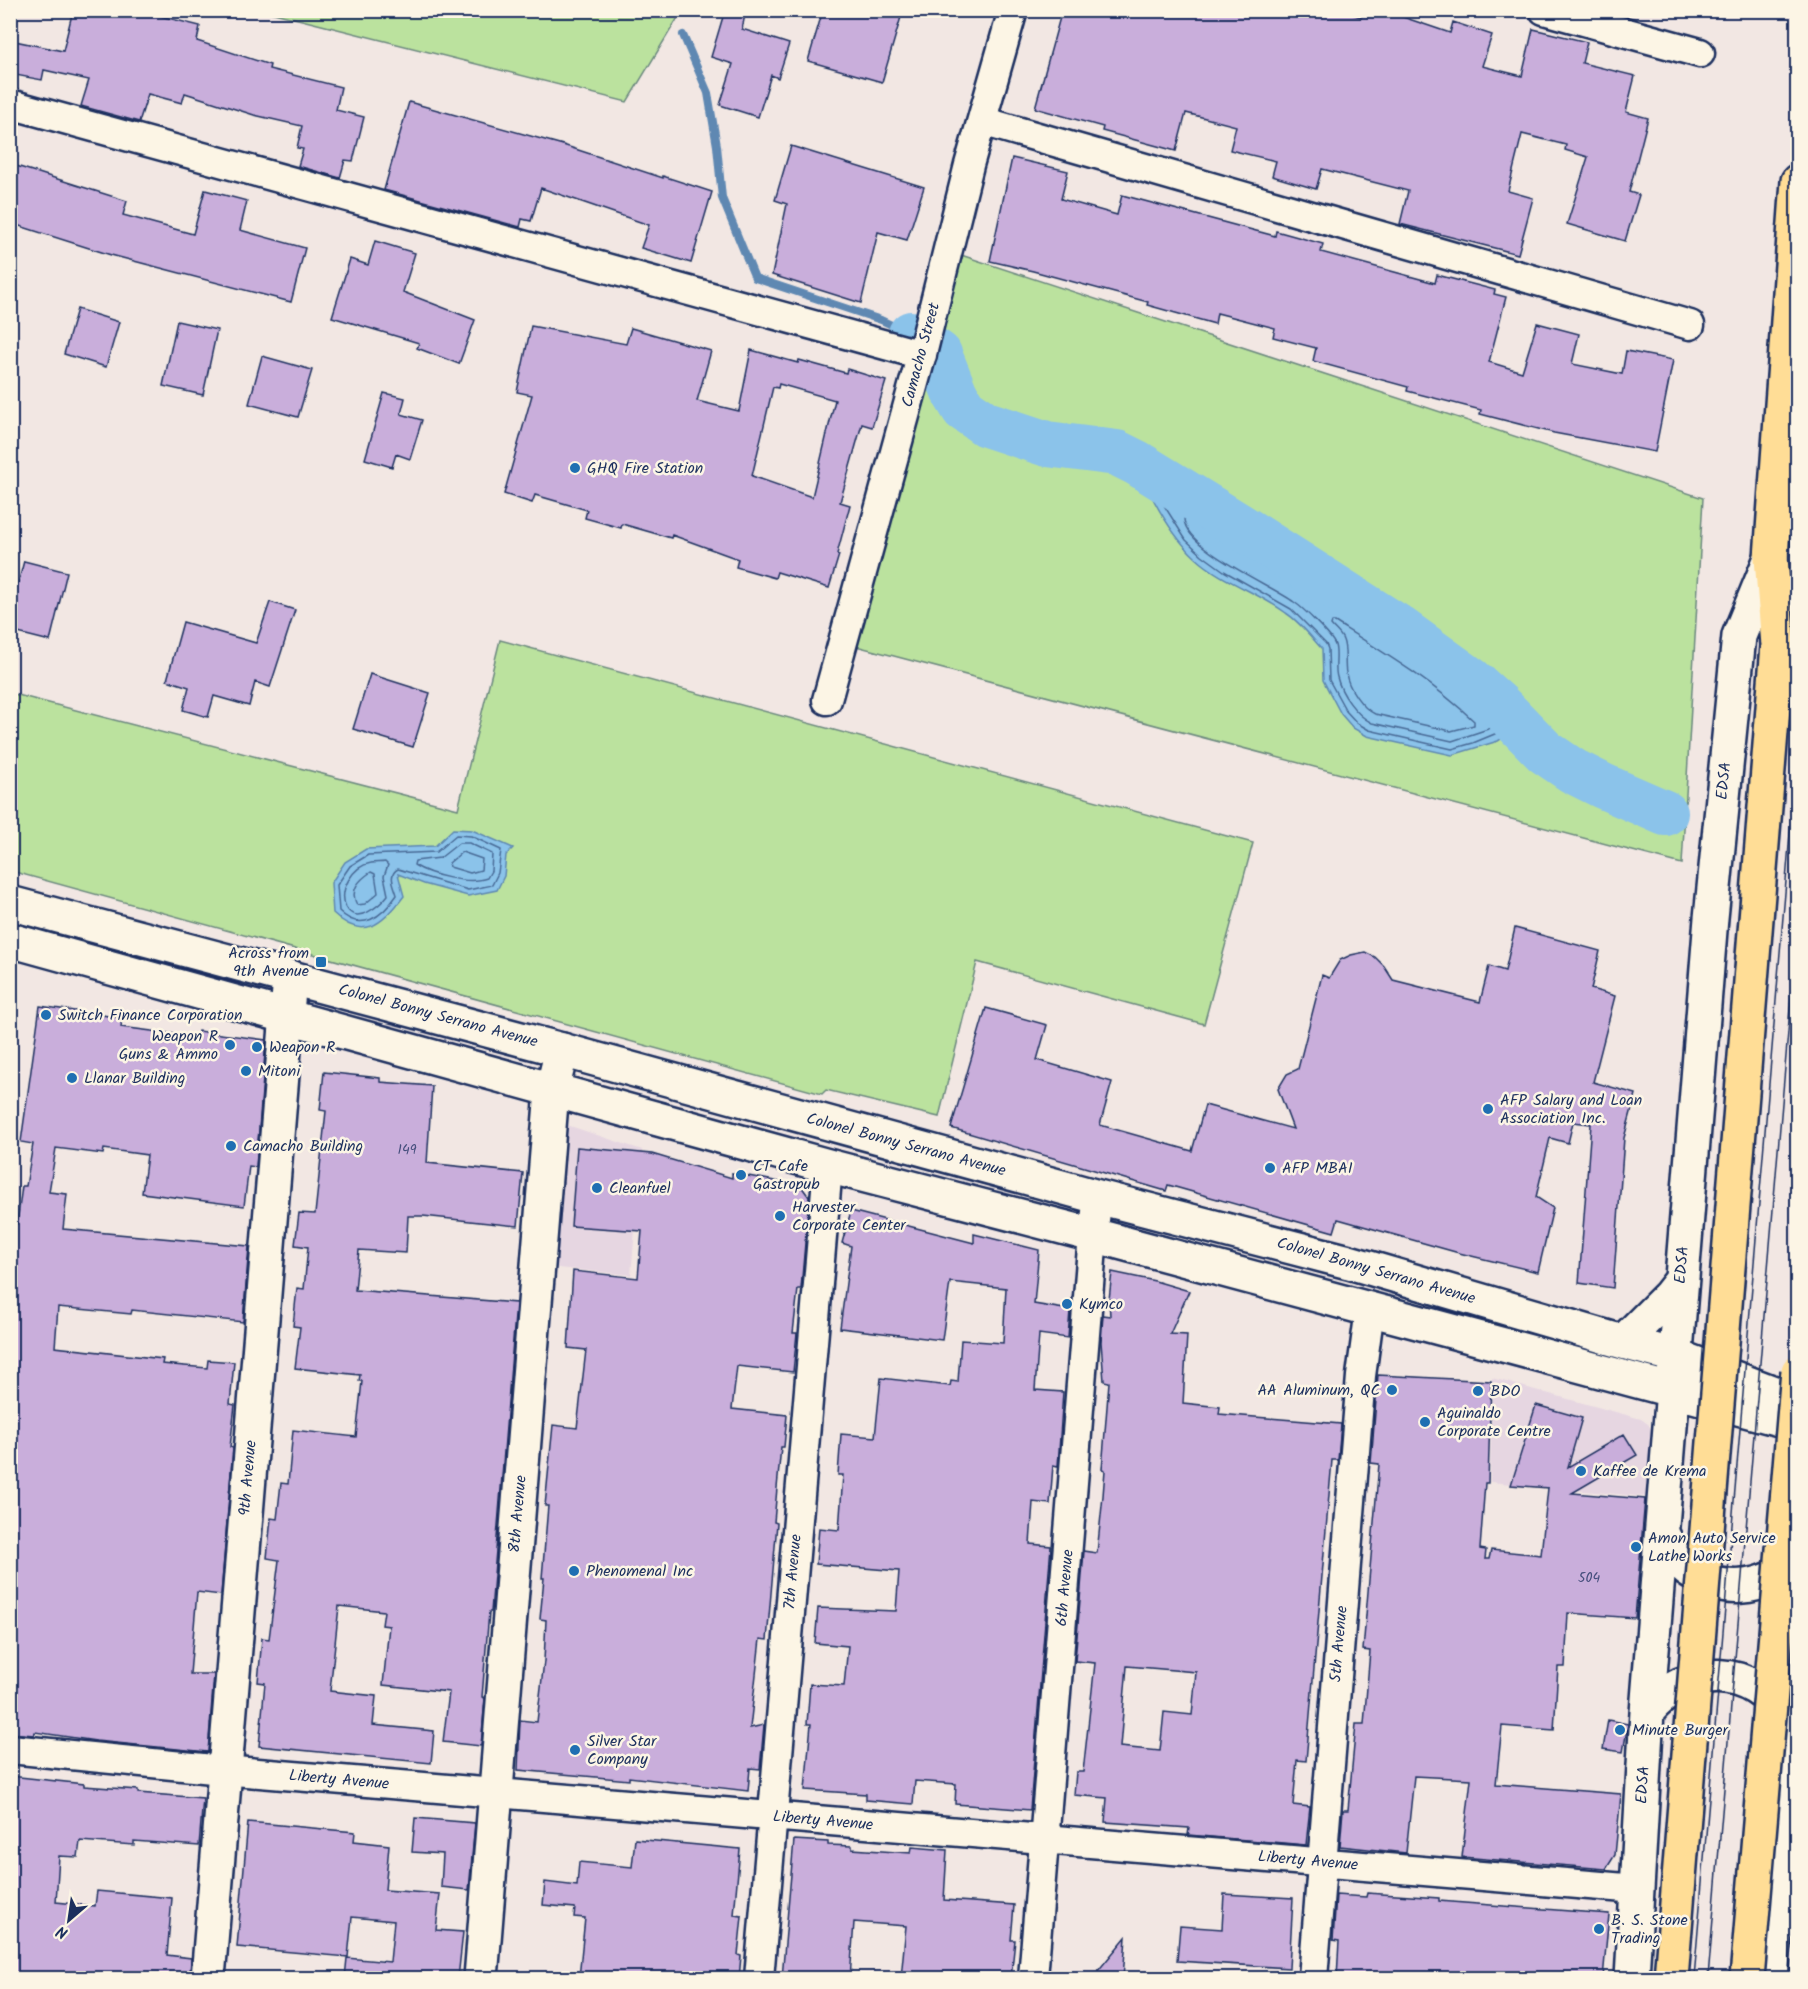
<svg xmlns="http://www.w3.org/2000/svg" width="1808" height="1989" font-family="Kalam,sans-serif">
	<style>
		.built { fill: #e6d6e1 }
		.green { fill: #bbe29e; stroke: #6b887e; stroke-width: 1.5 }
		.water { fill: #8bc3ea; stroke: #5e88b2; stroke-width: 1.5 }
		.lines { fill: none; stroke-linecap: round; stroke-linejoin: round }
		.shore { stroke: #486a96; stroke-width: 1.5 }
		.stream { stroke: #5e88b2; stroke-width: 8 }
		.river { stroke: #8bc3ea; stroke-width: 46 }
		.building { fill: #c9aedb; stroke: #1b2f5e; stroke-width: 1.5; fill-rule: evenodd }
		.minor-casing { stroke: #1b2f5e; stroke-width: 33 }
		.tertiary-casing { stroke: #1b2f5e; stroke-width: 38 }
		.secondary-casing { stroke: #1b2f5e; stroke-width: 38 }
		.trunk-casing { stroke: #1b2f5e; stroke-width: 38 }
		.minor { stroke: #fcf5e5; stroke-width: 28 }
		.tertiary { stroke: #fcf5e5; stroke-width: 33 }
		.secondary { stroke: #fcf5e5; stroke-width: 33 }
		.trunk { stroke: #ffdd96; stroke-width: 33 }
		.tram { stroke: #1b2f5e; stroke-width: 1.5 }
		.trunk-bridge-casing { stroke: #1b2f5e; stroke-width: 38; stroke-linecap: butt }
		.trunk-bridge { stroke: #ffdd96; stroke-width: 33 }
		.poi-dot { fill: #1f6fb2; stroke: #fcf5e5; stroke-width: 2 }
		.labels { text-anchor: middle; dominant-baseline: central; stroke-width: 5; stroke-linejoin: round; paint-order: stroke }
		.number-label { font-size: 14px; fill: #464f7d }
		.street-label { font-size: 16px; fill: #1b2f5e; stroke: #fcf5e5 }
		.poi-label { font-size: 16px; fill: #1b2f5e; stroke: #fcf5e5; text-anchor: start }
	</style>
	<rect width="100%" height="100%" fill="#f2e7e3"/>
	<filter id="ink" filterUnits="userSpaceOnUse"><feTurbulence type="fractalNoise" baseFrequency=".0167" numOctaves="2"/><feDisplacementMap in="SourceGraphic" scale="12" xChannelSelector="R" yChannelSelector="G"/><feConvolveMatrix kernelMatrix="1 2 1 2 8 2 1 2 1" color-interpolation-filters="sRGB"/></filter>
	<g filter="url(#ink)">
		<path class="built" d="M558,1122L642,1150L631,1275L548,1267Z
			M1492,1378L1641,1419L1648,1424L1654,1434L1656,1443L1647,1497L1490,1482Z"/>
		<path class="green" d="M266,11H682L627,102Z
			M958,254L1703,498L1682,864L856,646Z
			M500,640L1253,843L1204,1024L977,962L939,1117L826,1090L822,1094L11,871L10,693L458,809Z"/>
		<path class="water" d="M1141,474L1276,556L1399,636L1476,692L1507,721L1509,734L1498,741L1452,755L1367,736L1353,728L1341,714L1323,680L1322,649C1311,637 1300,622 1286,613C1258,592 1222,582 1196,558C1172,536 1154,503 1141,474Z
			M453,829L472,830L513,848L506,855L504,876L497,890L468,896L424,884L398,874L404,896C383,924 363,942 333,913L331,883L345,862L366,849L435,846Z"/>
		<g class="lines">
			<path class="shore" d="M1165,495L1395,640L1472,697L1501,724L1502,731L1473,743L1452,749L1369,730L1357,723L1346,711L1329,680L1328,649L1326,644L1291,609L1224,571L1202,555L1186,540L1160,499L1161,496Z
				M1188,518L1391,647L1467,703L1491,725V728L1452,741L1372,723C1356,715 1341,694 1337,677C1334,667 1338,655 1335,645C1332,636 1303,608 1294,602C1271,585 1185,549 1184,519Z
				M1332,622H1335C1383,652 1433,682 1474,721V725L1451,731L1375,714C1362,708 1348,688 1346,673C1344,662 1347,650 1343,640C1341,634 1335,630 1331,625Z
				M456,835L471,836L501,850L498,873L492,885L468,890L398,869C387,875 395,886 397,895C382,917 361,933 339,911L337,885L350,866L368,855L436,852Z
				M459,843H469L492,854L491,871L487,878C468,885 430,875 414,865L415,861L440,858Z
				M462,852L482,859L481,870L470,873L450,867L449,863Z
				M385,862L388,865L384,876L388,895C381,904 356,927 346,907C338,890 353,866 371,863C375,862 381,863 385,862Z
				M371,872L375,874L378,893L365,904L357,905C349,890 359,880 371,872Z"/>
			<path class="stream" d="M683,35L708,93L717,146L722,198L755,278L881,320L911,334"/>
			<path class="river" d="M911,334L939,354L955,394L964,409L986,424L1047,444L1117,453L1137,463L1238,525L1396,626L1471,680L1499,705L1545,752L1573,771L1603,786L1665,813"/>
		</g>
		<path class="building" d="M73,10H136L200,26L197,41L270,65L269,69L341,87L336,110L364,117L353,161L345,160L340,178L298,166L303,149L297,148L302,126L254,115L185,93L182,103L148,94L139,122L81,106L89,80L44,70L42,80L10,74V40L63,51Z
			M725,10H746L742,29L789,44L778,78L771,75L758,117L720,105L733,64L711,57Z
			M823,10H903L882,82L808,61Z
			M1062,10H1264L1284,16L1286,10H1339L1361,17L1363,10H1399L1397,15L1450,33L1453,22L1492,35L1482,66L1522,76L1533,29L1587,42L1582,63L1635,76L1626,112L1648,118L1629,192L1639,195L1625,241L1567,224L1588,157L1565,150L1566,145L1522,134L1508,191L1533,198L1518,254L1400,224L1408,191L1322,169L1316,189L1272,176L1276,161L1230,150L1236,126L1186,113L1176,151L1102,131L1103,127L1035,108Z
			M409,102L563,145L663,178V176L712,192L691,263L641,248L649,225L541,188L531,221L522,219L520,227L384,190Z
			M791,146L924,187L907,240L878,232L861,303L772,275L787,204L775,200Z
			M1012,158L1068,171L1061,199L1117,215L1122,195L1275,236L1276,231L1323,244L1321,252L1435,283L1437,275L1495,290L1494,294L1506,297L1489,362L1522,372L1537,323L1579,334L1572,364L1622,374L1626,351L1673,360L1655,452L1554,433L1480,414L1481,410L1407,391L1408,387L1313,361L1316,348L1273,337L1275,328L1217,313L1215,324L1147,305L1148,302L1033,271L990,261Z
			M10,164L127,201L123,215L193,234L205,190L247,201L240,230L305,248L291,302L111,255L10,223Z
			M375,241L415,253L403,292L475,320L459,364L417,348L419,343L332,317L350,259L368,265Z
			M77,309L119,322L106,367L64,354Z
			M177,321L217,330L203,395L163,386Z
			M531,326L626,344L631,328L711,351L697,401L739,411L751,350L798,363L799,360L846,373L847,369L886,381L872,427L862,424L840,502L850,505L837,554L839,555L829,588L777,572L775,578L736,567L738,559L672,535L671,538L622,524L621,528L585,518L587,510L535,495L532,503L504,494L532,395L517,392ZM779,384L835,400L812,497L752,476L773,387L778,388Z
			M262,356L312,370L298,417L249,404Z
			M384,393L405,398L401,414L422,420L410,459L396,454L392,467L365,459Z
			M24,561L67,572L50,641L10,631V614Z
			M270,602L295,610L270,687L255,682L249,706L214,696L208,717L183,710L189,687L167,680L183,622L256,643Z
			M370,674L430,693L413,747L353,729Z
			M1515,928L1600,951L1591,989L1615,996L1593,1082L1636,1094L1624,1138L1613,1288L1579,1283L1591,1124L1573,1122L1568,1143L1550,1138L1536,1197L1553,1208L1538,1272L1459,1253L1338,1219L1334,1232L1168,1185L1166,1191L951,1128L986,1008L1047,1025L1037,1060L1112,1082L1100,1125L1192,1151L1205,1105L1293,1129L1278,1089L1287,1074L1298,1069L1322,975L1329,978L1340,960L1351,955L1365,952L1375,957L1384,966L1393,980L1480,1002L1489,966L1505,971Z
			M40,1006L122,1018L121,1027L198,1037V1031L266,1040L256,1167L249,1166L244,1206L142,1193L147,1155L104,1149L103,1154L56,1148L49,1192L67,1194L63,1229L249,1246L243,1322L132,1310L131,1314L58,1307L55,1347L163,1359L162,1364L207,1368L208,1360L234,1362L230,1404L235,1405L230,1447L233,1448L221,1595L197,1592L190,1674H214L208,1752L96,1741L35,1732L34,1735L10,1733V1257L13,1224H17L22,1186H26L33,1144L21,1142Z
			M324,1072L380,1078V1082L432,1086L427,1163L523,1173L518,1226L423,1216H408L406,1253L359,1250L355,1290L516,1303L491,1612H489L482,1697L485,1698L481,1746L443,1742L449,1692L383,1685L389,1626L382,1625L384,1611L339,1606L330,1691L376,1696L373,1725L434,1731L431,1763L259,1746L265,1683L258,1682L262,1638L269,1639L279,1560L267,1558L271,1518L277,1519L281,1483L288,1484L293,1430L356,1437L362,1381H359L360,1375L295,1368L300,1327L293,1326L297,1288L304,1289L308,1247L295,1245L299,1213L315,1214L326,1111L320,1110Z
			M577,1147L652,1154L732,1178V1173L801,1186L809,1197L801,1289H798L793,1333H797L793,1372L737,1366L732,1409L787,1415L784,1447H781L777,1488L774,1522L777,1523L767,1640L760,1639L750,1728L764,1725L760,1769L750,1768L748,1791L629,1777V1780L518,1770L520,1720L537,1722L544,1661L546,1620L540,1619L544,1578H542L548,1506H545L553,1425L577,1428L586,1350L568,1348L573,1271L638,1278L642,1231L571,1226Z
			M851,1211L974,1243V1234L1039,1250L1034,1304L1070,1310L1068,1338L1039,1334L1035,1390L1063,1392L1058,1466L1053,1465L1050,1504L1033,1502L1030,1544L1051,1546L1030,1810L955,1804L956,1784L915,1781L913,1804L866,1800V1794L805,1790L811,1724H807L810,1684L844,1686L848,1646L815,1643L818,1608L896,1611L899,1571L816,1564L819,1528L839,1530L843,1475H838L841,1434L875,1437L881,1378L950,1386L951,1381L958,1382L961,1340L1003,1343L1006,1288L950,1282L942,1340L840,1328L851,1246L842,1243Z
			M1112,1272L1155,1281L1189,1291L1170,1334L1187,1335L1183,1403L1220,1407L1219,1414L1341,1424L1338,1460H1332L1306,1761L1297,1760L1293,1805L1310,1807L1306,1845L1188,1835L1189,1828L1105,1822L1107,1798L1074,1795L1076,1772H1083L1095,1663L1075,1661L1084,1551L1097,1553L1103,1496L1105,1470L1102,1469L1109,1382L1104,1381L1101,1342L1103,1315L1110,1316L1109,1300ZM1127,1666L1196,1672L1192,1715L1164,1712L1160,1751L1120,1747Z
			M1378,1375L1491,1381L1488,1483H1485L1480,1549L1486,1550L1485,1559H1489L1491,1550L1541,1555L1548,1488L1511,1485L1536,1405L1582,1418L1568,1467L1624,1434L1637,1455L1572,1493L1645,1499L1635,1618L1568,1613L1565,1667H1558L1554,1730L1502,1726L1496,1784L1621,1794L1615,1855L1606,1869L1462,1857L1471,1779L1414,1776L1406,1853L1340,1846L1343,1810H1348L1356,1724H1364L1370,1651L1363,1650L1379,1464L1371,1463Z
			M1608,1720L1628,1724L1623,1752L1603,1749Z
			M10,1776L84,1784V1786L138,1790V1793L203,1798L199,1846L134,1841V1845L80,1841L78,1857L59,1856L56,1902L95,1906L97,1891L172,1898L167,1955L191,1958L190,1978H82L10,1972Z
			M415,1818L475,1823L469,1890L441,1887L443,1854L412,1852Z
			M248,1822L355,1832L354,1841L389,1845L385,1890L440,1894L436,1930L463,1932L458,1978H345L347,1958L390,1962L394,1921L352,1917L348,1957L237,1947Z
			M635,1839L740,1849L734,1915L742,1916L738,1955L741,1956L739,1978H579L585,1918L574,1917L575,1908L543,1905L545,1882L577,1886L579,1862L632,1867Z
			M794,1840L828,1842V1845L852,1846V1849L911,1853L912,1847L947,1850L944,1900L1014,1905L1011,1940H1015L1011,1978H901L906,1926L854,1922L850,1978H782Z
			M1367,1893L1439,1898V1901L1609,1914L1603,1978H1337L1339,1941L1333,1940L1336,1895L1366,1897Z
			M1224,1894L1293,1898L1289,1968L1177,1961L1180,1926L1222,1929Z
			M1126,1937L1123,1978H1092Z"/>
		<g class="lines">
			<defs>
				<path id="minor" d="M1544,10L1700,53
					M10,104L922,355
					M982,121L1690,325
					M827,700L923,350L969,165L1013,10
					M10,1749L223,1770L1637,1889
					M759,1978L828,1166
					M1033,1978L1093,1235L1098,1197
					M1313,1978L1361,1376L1370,1309"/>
				<path id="tertiary" d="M208,1978L290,977
					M481,1978L552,1090L562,1050"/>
				<path id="secondary" d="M10,903L562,1050L1098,1197L1349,1262L1623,1342L1676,1356L1798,1402
					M10,940L828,1166L1093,1235L1798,1424
					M1623,1342L1669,1296L1680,1282
					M1662,1533C1667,1544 1672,1556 1681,1564C1715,1597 1767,1592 1798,1559
					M1647,1712C1687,1663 1752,1664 1786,1719
					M1632,1978L1647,1712L1711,918L1739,636L1771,558
					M1771,1978L1798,1657"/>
				<path id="trunk" d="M1778,645L1771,558L1798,181"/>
			</defs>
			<use href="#minor" class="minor-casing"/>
			<use href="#tertiary" class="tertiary-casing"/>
			<use href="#secondary" class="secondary-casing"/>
			<use href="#trunk" class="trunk-casing"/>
			<use href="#minor" class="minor"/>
			<use href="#tertiary" class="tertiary"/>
			<use href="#secondary" class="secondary"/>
			<use href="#trunk" class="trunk"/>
			<path class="tram" d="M1694,1978L1798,738
				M1708,1978L1798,914"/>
			<defs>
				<path id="trunk-bridge" d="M1671,1978L1778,645
					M1747,1978L1798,1371"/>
			</defs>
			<use href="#trunk-bridge" class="trunk-bridge-casing"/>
			<use href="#trunk-bridge" class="trunk-bridge"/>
		</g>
	</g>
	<g class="poi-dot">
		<circle cx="575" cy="468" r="6"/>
		<rect x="315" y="956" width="12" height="12" rx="3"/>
		<circle cx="46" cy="1015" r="6"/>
		<circle cx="230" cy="1045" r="6"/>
		<circle cx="257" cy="1047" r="6"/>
		<circle cx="246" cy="1071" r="6"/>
		<circle cx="72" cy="1078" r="6"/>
		<circle cx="1488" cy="1109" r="6"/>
		<circle cx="231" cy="1146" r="6"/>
		<circle cx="1270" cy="1168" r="6"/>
		<circle cx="741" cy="1175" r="6"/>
		<circle cx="597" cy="1188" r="6"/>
		<circle cx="780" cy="1216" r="6"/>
		<circle cx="1067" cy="1304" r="6"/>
		<circle cx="1392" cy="1390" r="6"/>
		<circle cx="1478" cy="1391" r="6"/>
		<circle cx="1425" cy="1422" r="6"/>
		<circle cx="1581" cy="1471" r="6"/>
		<circle cx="1636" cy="1547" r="6"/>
		<circle cx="574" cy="1571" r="6"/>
		<circle cx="1620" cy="1730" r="6"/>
		<circle cx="575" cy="1750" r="6"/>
		<circle cx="1599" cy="1929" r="6"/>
	</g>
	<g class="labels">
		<g class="number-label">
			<text x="407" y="1150">149</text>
			<text x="1589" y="1578">504</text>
		</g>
		<g class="street-label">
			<text transform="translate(921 355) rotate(-75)">Camacho Street</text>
			<text transform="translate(1724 781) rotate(-84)">EDSA</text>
			<text transform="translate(438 1016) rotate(15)">Colonel Bonny Serrano Avenue</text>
			<text transform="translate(906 1145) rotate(15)">Colonel Bonny Serrano Avenue</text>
			<text transform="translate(1682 1265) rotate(-85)">EDSA</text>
			<text transform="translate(1376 1271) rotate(16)">Colonel Bonny Serrano Avenue</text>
			<text transform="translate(248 1478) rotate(-85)">9th Avenue</text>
			<text transform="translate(518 1514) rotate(-85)">8th Avenue</text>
			<text transform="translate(793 1572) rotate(-85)">7th Avenue</text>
			<text transform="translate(1065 1588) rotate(-85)">6th Avenue</text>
			<text transform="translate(1339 1644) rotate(-85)">5th Avenue</text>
			<text transform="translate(339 1780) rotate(5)">Liberty Avenue</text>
			<text transform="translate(1643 1785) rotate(-86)">EDSA</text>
			<text transform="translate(823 1821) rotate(5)">Liberty Avenue</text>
			<text transform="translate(1308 1861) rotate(5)">Liberty Avenue</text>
		</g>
		<g class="poi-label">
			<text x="587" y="468">GHQ Fire Station</text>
			<text x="309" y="953" text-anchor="end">Across from<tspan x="309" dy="18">9th Avenue</tspan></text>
			<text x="58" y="1015">Switch Finance Corporation</text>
			<text x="218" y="1036" text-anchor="end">Weapon R<tspan x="218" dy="18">Guns &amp; Ammo</tspan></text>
			<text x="269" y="1047">Weapon R</text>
			<text x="258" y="1071">Mitoni</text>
			<text x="84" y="1078">Llanar Building</text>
			<text x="1500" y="1100">AFP Salary and Loan<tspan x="1500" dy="18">Association Inc.</tspan></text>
			<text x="243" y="1146">Camacho Building</text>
			<text x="753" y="1166">CT Cafe<tspan x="753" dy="18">Gastropub</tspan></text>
			<text x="1282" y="1168">AFP MBAI</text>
			<text x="609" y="1188">Cleanfuel</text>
			<text x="792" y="1207">Harvester<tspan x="792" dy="18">Corporate Center</tspan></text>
			<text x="1079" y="1304">Kymco</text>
			<text x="1380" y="1390" text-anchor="end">AA Aluminum, QC</text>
			<text x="1490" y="1391">BDO</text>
			<text x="1437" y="1413">Aguinaldo<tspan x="1437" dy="18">Corporate Centre</tspan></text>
			<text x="1593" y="1471">Kaffee de Krema</text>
			<text x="1648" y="1538">Amon Auto Service<tspan x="1648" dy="18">Lathe Works</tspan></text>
			<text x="586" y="1571">Phenomenal Inc</text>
			<text x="1632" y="1730">Minute Burger</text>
			<text x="587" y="1741">Silver Star<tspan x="587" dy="18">Company</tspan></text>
			<text x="1611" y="1920">B. S. Stone<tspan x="1611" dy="18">Trading</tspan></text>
		</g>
	</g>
	<rect width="1808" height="1989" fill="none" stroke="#fcf5e5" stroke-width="36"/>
	<rect x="18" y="18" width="1772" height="1953" fill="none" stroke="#1b2f5e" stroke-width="2" filter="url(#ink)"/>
	<g transform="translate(69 1920) rotate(209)" stroke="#fcf5e5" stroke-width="4.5" paint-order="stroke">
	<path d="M0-4.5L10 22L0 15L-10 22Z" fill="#1b2f5e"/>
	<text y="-9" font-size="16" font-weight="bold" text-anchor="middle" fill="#1b2f5e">N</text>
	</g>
</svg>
